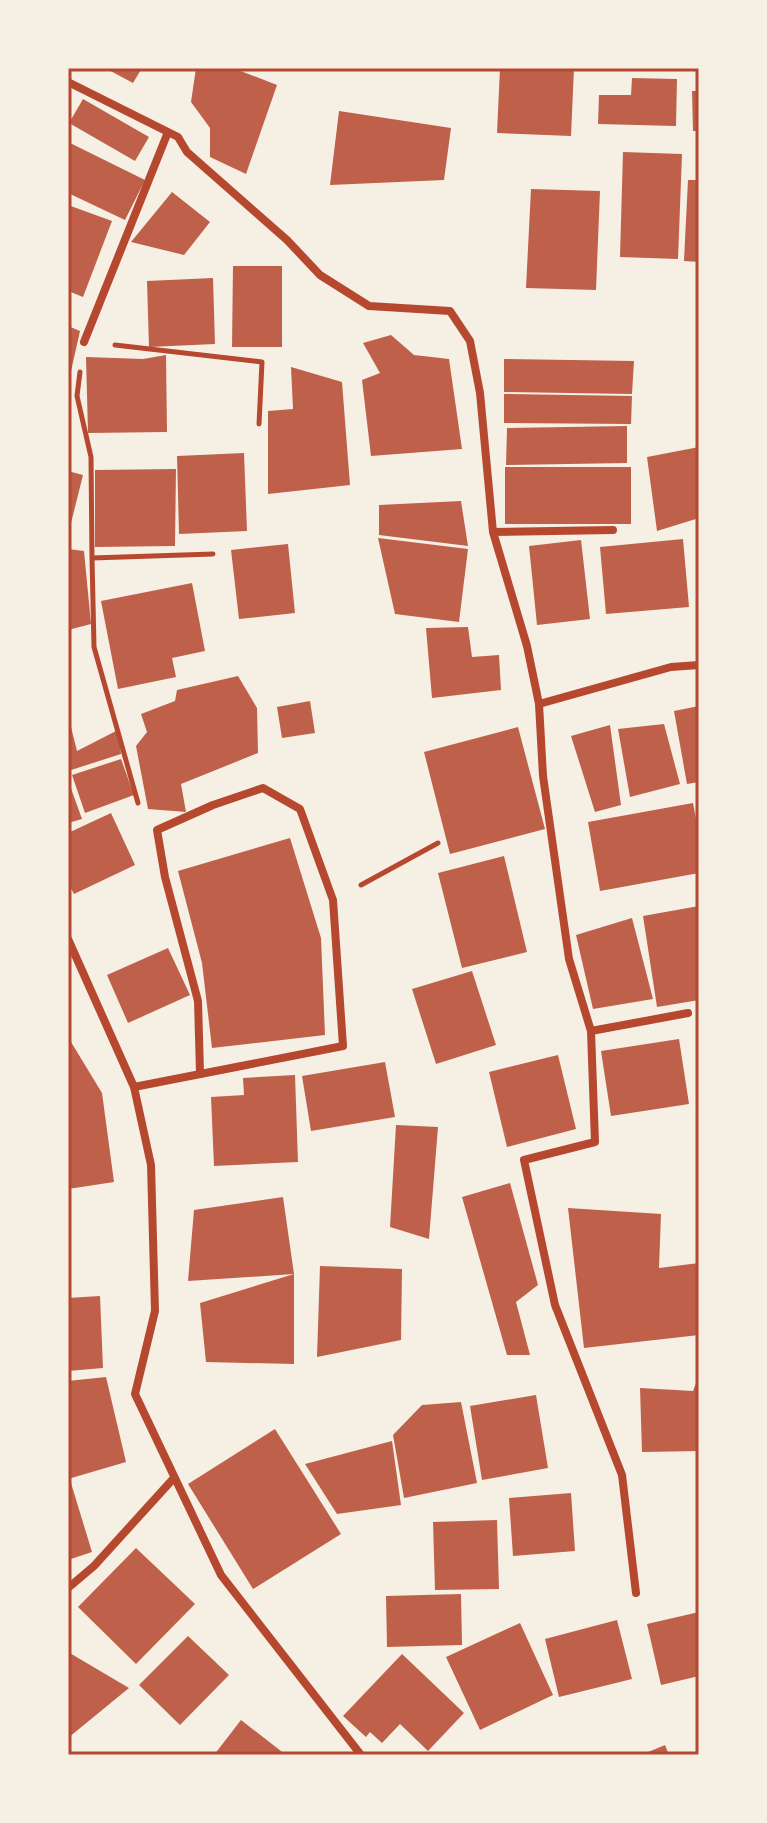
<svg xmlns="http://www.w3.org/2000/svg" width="767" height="1823" font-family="Georgia,serif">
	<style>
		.building { fill: #bf614a }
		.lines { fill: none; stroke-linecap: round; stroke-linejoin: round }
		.path { stroke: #b5482f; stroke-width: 5 }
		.minor { stroke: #b5482f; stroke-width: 8 }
		.neatline { fill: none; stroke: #b5482f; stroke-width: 3 }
	</style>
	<rect width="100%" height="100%" fill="#f6efe4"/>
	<path class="building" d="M105,68H142L133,83Z
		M196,68H233L277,85L246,174L210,157V128L191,102Z
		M500,68H574L571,136L497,133Z
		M632,78L677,79L676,126L598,124L599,95H631Z
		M692,91H699V131H693Z
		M83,99L149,137L135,161L69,123Z
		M339,111L451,128L444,180L330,185Z
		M68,142L145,180L125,220L68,193Z
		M623,152L682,154L678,259L620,257Z
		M688,180H699V262L684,261Z
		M531,189L600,191L596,290L526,288Z
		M172,192L210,222L184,255L131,242Z
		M68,205L112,221L83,297L68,291Z
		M233,266H282V347H232Z
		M213,278L215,344L149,347L147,281Z
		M68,326L80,331L69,380H68Z
		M391,335L414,355L449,359L462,449L371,456L362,380L380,373L363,343Z
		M166,355L167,432L88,433L86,357L143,359Z
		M504,359L634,361L632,394L504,392Z
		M291,367L342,382L350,485L268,494V411L293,409Z
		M504,394L632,396L631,424L504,423Z
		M627,426V463L506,465L507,428Z
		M699,447V518L657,531L647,457Z
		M244,453L247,531L179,534L177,456Z
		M505,467H631V524H505Z
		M176,469L175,546L95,547V470Z
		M68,471L83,475L69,531H68Z
		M461,501L468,546L379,535V505Z
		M378,538L468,549L459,622L395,614Z
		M683,539L689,607L606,614L600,547Z
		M581,540L590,619L537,625L529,546Z
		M288,544L295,613L239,619L231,550Z
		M68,549L84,551L91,624L68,630Z
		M192,583L205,651L172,658L176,677L118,689L101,601Z
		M468,627L472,657L499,655L501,690L432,698L426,628Z
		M238,676L257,708L258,753L181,784L186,812L148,809L136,746L147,732L141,714L175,701L177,690Z
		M310,701L315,733L282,738L277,707Z
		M699,706V782L687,784L674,711Z
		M69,719L77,751L118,730L121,754L68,771Z
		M664,724L680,784L630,797L618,729Z
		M610,725L621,805L595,812L571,736Z
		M518,727L545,829L450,854L424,752Z
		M121,759L134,795L85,813L72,775Z
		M68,780L82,819L68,823Z
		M693,803L699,834V873L600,891L588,822Z
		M111,813L135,865L74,894L68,883V833Z
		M290,838L321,938L325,1035L212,1048L202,963L178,871Z
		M504,856L527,952L462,968L438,873Z
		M699,906V1000L657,1007L643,916Z
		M632,918L653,999L593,1009L576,935Z
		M168,948L190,995L128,1023L107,975Z
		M472,971L496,1045L436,1064L412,989Z
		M68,1037L102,1093L114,1182L68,1189Z
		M679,1039L689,1104L611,1116L601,1051Z
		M558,1055L576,1129L507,1147L489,1072Z
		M385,1062L395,1117L311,1131L302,1076Z
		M295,1075L298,1162L214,1166L211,1097L244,1095L243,1078Z
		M396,1125L438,1127L429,1239L390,1227Z
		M510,1183L538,1285L516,1302L530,1355H507L462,1197Z
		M283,1197L294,1274L188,1281L194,1210Z
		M568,1208L661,1214L659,1268L699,1263V1335L584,1348Z
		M320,1266L402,1269L401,1340L317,1357Z
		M294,1274V1364L206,1362L200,1303Z
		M100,1296L103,1368L68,1371V1298Z
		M699,1375V1451L642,1452L640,1388L693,1391Z
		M106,1377L126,1462L68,1479V1381Z
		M536,1395L548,1468L482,1480L470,1406Z
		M461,1402L477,1483L404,1498L393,1435L422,1405Z
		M275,1429L341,1534L253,1589L188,1484Z
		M392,1441L401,1505L337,1514L305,1464Z
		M71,1483L92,1552L68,1560V1484Z
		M571,1493L575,1551L513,1556L509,1498Z
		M497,1520L499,1589L435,1590L433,1522Z
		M136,1548L195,1604L136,1664L78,1607Z
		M461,1594L462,1645L387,1647L386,1596Z
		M699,1612V1676L661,1685L647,1624Z
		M617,1620L632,1679L559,1697L545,1639Z
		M520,1623L553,1695L480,1730L446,1657Z
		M188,1636L229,1675L180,1725L139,1685Z
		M68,1652L129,1688L68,1738Z
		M402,1654L464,1713L428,1751L400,1724L382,1743L370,1732L366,1737L343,1716Z
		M241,1720L286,1755H214Z
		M665,1745L669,1755H641Z"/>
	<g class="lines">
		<path class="path" d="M115,345L262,362L259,424
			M80,372L77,396L91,457L92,558
			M138,803L94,647L92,558L213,554
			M361,885L438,843"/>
		<path class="minor" d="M68,82L178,137L187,152L287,240L320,275L369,306L450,311L470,341L480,393L493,532L613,530
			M84,342L168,132
			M493,532L527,646L539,704L671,667L699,665
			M539,704L543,776L569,959L591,1031L595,1142L524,1160L555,1305L622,1475L636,1593
			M68,939L134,1087L151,1165L155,1311L135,1394L221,1575L361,1755
			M591,1031L688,1013
			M134,1087L343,1046L333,900L300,809L263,788L213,805L157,830L165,877L198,1001L200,1073
			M68,1588L94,1566L173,1479"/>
	</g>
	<rect width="767" height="1823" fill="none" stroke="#f6efe4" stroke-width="140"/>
	<rect x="70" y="70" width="627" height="1683" class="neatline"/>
</svg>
